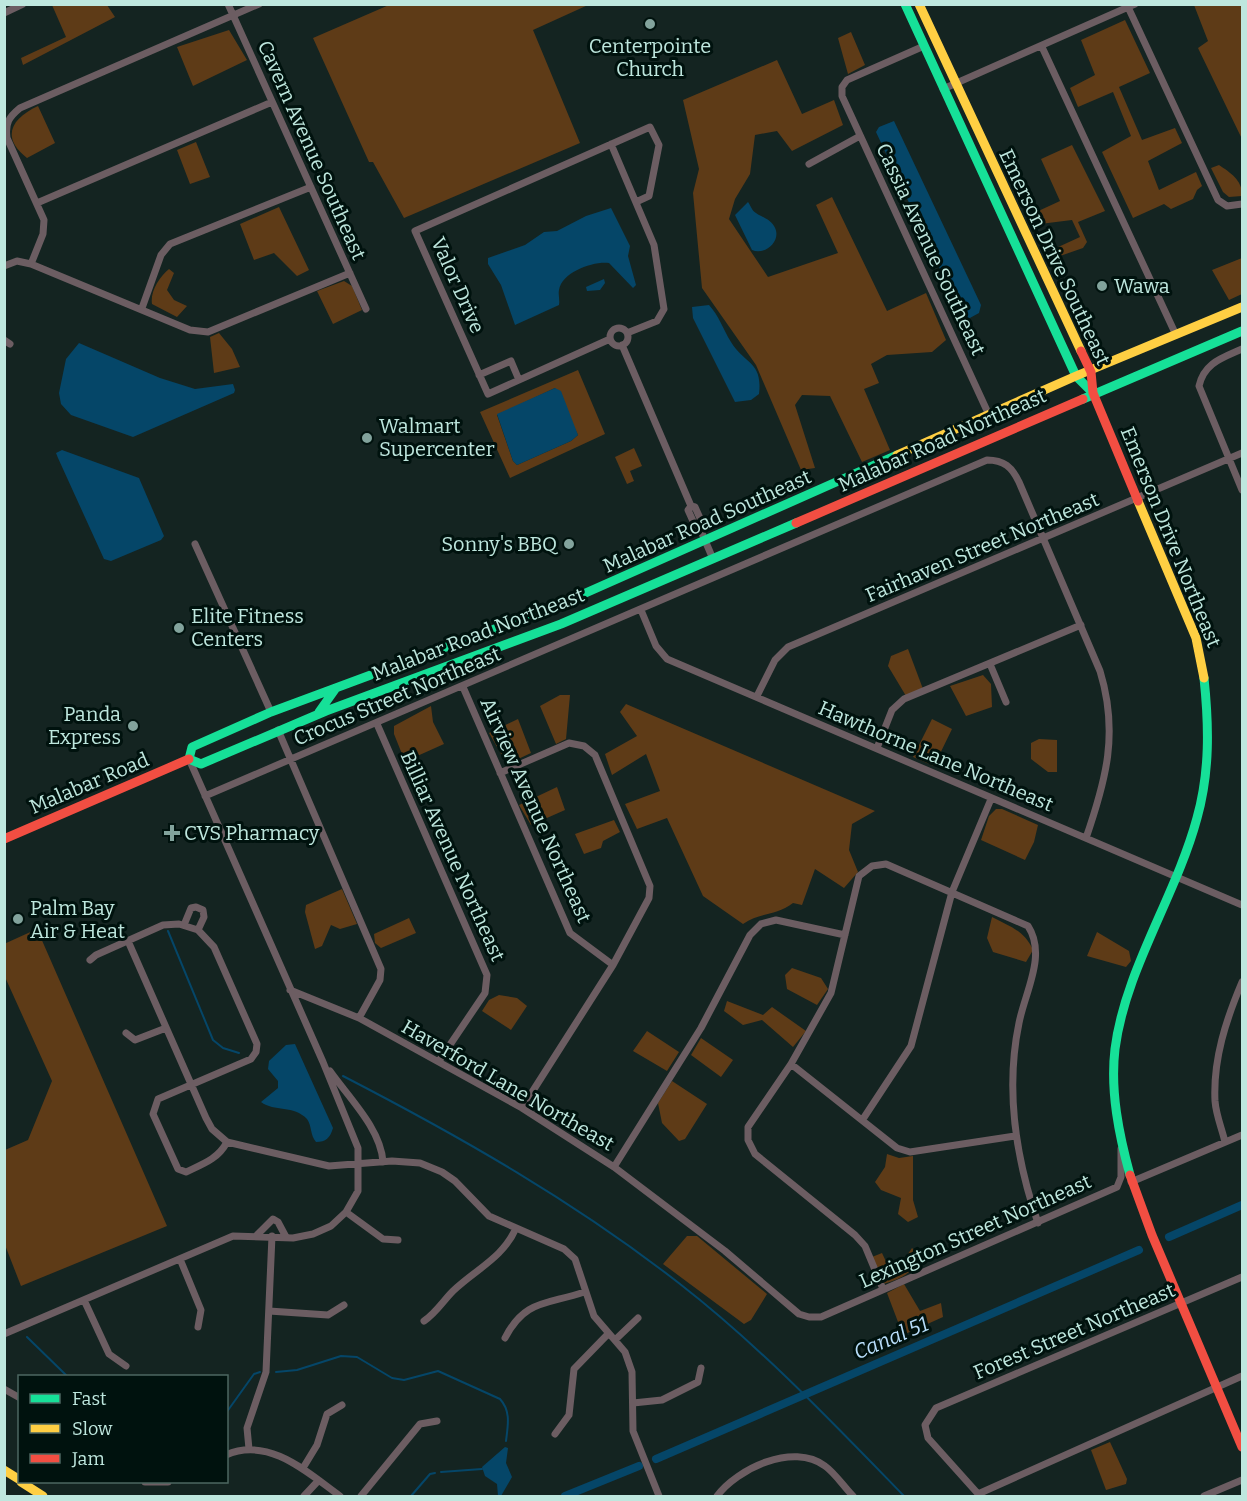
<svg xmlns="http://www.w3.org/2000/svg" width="1247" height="1501" font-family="Bitter,serif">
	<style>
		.green { fill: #5e3b17; fill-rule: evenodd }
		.water { fill: #054668 }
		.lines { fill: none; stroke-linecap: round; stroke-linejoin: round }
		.stream { stroke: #054668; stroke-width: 2 }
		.canal { stroke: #054668; stroke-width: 8 }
		.street { stroke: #6c5d62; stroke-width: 7 }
		.fast { stroke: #16e098; stroke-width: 9 }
		.slow { stroke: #ffcf43; stroke-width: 9 }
		.jam { stroke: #f24e42; stroke-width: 9 }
		.poi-dot { fill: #82a39c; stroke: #00120e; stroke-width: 2 }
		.labels { text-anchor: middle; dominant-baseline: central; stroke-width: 6; stroke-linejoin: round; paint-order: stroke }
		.poi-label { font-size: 20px; fill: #bee7de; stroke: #00120e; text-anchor: start }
		.street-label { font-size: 20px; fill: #bee7de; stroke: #00120e }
		.water-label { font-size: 21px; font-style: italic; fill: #b7ddf9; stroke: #00120e }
	</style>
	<rect width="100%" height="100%" fill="#142421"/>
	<path class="green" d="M52,5H107L115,17L23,65L21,58L66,37Z
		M389,5H588L533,30L580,143L404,218L373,162H369L313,38Z
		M1194,5H1242V139L1198,48L1208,41Z
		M1125,20L1150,73L1119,87L1142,140L1175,128L1182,143L1148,161L1159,190L1196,172L1202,186L1197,190L1193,199L1171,209L1164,204L1133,218L1102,152L1131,136L1113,92L1078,107L1070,88L1095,75L1081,40Z
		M229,30L247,60L193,86L177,47Z
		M851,32L865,65L848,74L838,38Z
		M777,60L802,114L834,100L843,125L792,151L777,131L755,135L750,174L735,199L729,219L768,277L838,253L816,205L832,197L887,311L926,293L946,340L932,352L887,355L871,364L879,383L864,389L890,450L862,462L830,396L802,395L795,405L815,468L801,470L756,365L702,288L693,193L699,169L683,100Z
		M38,106L55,143L27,158C0,137 12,118 38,106Z
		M196,142L210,177L190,184L177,150Z
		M1072,145L1105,211L1078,222L1087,242L1083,248L1060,256L1056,248L1080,237L1072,220L1040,224L1034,213L1060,201L1041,159Z
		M1219,165C1231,173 1243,181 1242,196L1229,197L1223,192L1211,168Z
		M279,207L309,270L297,276L274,253L254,260L240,224Z
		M1242,258V294L1229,300L1212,270Z
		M169,269L174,273L167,290L174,300L187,306L177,317L152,304C150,292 159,277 169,269Z
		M344,281L352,286L362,310L333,324L317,291Z
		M219,333L232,349L240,367L214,373L210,337Z
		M578,370L605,434L510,478L480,412ZM555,388L578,435L571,441L517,465L513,461L497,415Z
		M634,448L642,466L630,471L634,481L627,484L615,457Z
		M908,649L923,689L906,696L888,666L891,656Z
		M983,675L991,684L992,707L966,716L950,686Z
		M560,695H570L566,739L556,744L540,706Z
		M626,704L875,811L852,824L849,850L858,872L844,888L815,869L802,905L793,903C776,916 760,912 743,924L703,896L667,818L637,829L625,804L660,791L646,754L612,775L605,754L637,736L620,712Z
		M431,706L433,722L444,744L415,757L404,759L394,734V726Z
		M518,719L531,753L516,760L504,759L489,733Z
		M932,719L952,729L934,766L913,757Z
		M1039,739L1057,740V772H1048L1031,759V743Z
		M557,787L565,810L531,825L519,805Z
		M996,809H1002L1038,825L1034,842L1025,860L981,840L989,816Z
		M614,820L620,832L603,841L601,848L584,854L575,834Z
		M342,889L357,924L340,929L331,925L322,946L315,949L305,912L306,905Z
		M992,917C1009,926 1025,931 1033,950L1026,962L993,952L987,938Z
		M409,918L416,933L381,948L375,943L374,934Z
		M37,929L167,1226L21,1286L5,1245V1150L28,1140L52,1081L5,977L4,944Z
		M1097,932L1129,951L1131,961L1126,967L1087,956Z
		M792,968L821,978L828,989L817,1005L787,989L785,975Z
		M499,995L517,998L527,1006L511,1030L482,1011L489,1000Z
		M727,1001L763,1015L772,1007L806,1031L793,1047L762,1020L743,1025L724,1011Z
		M647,1031L679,1052L667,1071L633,1051Z
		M701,1038L733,1060L721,1077L691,1055Z
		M672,1081L707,1104L685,1139L679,1141L662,1123L658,1103Z
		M887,1154L899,1158L913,1156V1200L918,1217L908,1222L898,1214L901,1198L881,1190L875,1182L885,1167Z
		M687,1236H697L767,1294L751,1320L744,1324L663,1264Z
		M912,1248L921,1256C913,1273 901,1279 883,1284L872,1257L882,1253L890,1270H897Z
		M904,1284L920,1311L941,1303L943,1317L903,1335L887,1293Z
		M1110,1442L1127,1479L1126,1484L1106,1490L1091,1450Z"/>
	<path class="water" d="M894,121L981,305L979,313L968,319L962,316L876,132L879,127Z
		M748,202C751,206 752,211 756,213C763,218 769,218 774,226C783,240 765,256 752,250L735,215Z
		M611,208L630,246L628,256L636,285L633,288L609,263C593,261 562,272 559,290C558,295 560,300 559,305L515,325L501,285L488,264V258L525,245L544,232L557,231L586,216Z
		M604,279L605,283L600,290L587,291L586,287Z
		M709,305C719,316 723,329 731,342C744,364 763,361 759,394L751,400L735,402L693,318L692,307Z
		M79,343L160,378L195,389L233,384L235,390L234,393L133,437L71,415L61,404L59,393L66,359Z
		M555,388L561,391L578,435L571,441L517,465L513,461L497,414Z
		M62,450L139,478L164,536L161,540L111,561L104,559L58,458L56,453Z
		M295,1044L333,1128C330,1138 326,1142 316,1142C310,1135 312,1126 307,1119C294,1105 274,1112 261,1102L278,1088V1081L268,1069L269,1061L286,1045Z
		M505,1447L508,1448L506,1463L512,1477L501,1496H498L497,1484L485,1476L482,1467Z"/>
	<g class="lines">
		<path class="stream" d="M168,931L213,1040L223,1048L239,1053
			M343,1076C461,1137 575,1202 680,1284C761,1347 833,1423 904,1496
			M27,1337L67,1376
			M276,1372L297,1370L341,1356L357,1357L392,1378L404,1380L438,1371L500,1399C511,1411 508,1425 506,1441
			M226,1413L254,1374L260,1372
			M441,1472L482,1469
			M411,1496L430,1474L435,1473"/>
		<path class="canal" d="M1169,1237L1242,1205
			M656,1459L1139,1250
			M565,1496L639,1466"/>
		<path class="street" d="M228,4L366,309
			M1128,7L1218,200L1227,206L1242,204
			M4,13L23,4
			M924,46L847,80L842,87V96L989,415
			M1042,47L1176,335
			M943,89L1135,4
			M611,144L654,245L664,309L657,321L627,333
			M809,164L860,136
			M37,203L272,102
			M31,264L43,234L44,220L7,138C5,123 9,117 20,108L259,4
			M4,266L17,261L31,264L190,330L208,332L350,273
			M142,308L161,255L170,244L311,187
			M610 337a9 9 0 1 1 18 0a9 9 0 1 1-18 0Z
			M610,339L488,394L415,231L650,127L659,145L649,196L636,202
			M4,340L10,344
			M622,345L691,506L688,510L697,530L701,531L713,559
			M1242,349C1222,358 1204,363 1199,386L1242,490
			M479,375L511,361L519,380
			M691,506L695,507L704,527L701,531
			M195,544L271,712
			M641,610L656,646L667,659L1242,905
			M990,664L1006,702
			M463,687L570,933L613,965
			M757,696L775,660L788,647L1242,453
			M377,724L487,975L485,993L439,1061
			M278,730L381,969L380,980L359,1018
			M877,748L892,710L904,699L1081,625
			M500,773L569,743L584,746L595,755L650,886L649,898L613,965L522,1108
			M205,796L987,460C1004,460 1012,467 1019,482L1100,671C1119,733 1106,780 1086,838
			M184,925L191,908L196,907L203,910L204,917L198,930
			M128,941L206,1118L212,1129L227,1142L329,1166L392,1161L420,1163L442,1172L455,1181L489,1216L564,1249L575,1259L594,1316L625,1352L632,1372L633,1431L659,1496
			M90,960L96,955L163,925L179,924L198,930L214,947L257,1044L256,1052L251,1059L158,1099L153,1114L178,1169L186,1172C203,1164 218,1159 227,1142
			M290,990L359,1018L522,1108L614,1167L725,1251L799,1314L809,1317H821L1117,1187L1121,1177V1149
			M126,1033L135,1040L166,1028
			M791,1064L897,1148L910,1152L1015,1136
			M330,1071C349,1098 381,1129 383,1162
			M863,1119L911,1046L952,892L991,799
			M1225,1142C1222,1129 1216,1115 1215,1101C1213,1059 1226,1020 1242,982
			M614,1167L701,1028L750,935L761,924L776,920L845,935
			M1131,1182L1242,1135
			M346,1212L383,1239L398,1240
			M256,1236L273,1219L278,1222L286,1237
			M180,1259L201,1310L198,1327
			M883,1289L865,1246L855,1235L755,1154L748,1140V1127L791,1064L831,993L859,876L872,866L886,864L1028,926C1047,955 1025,992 1019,1023C1005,1090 1016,1159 1038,1223
			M84,1300L109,1354L126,1366
			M269,1311L328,1315L344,1305
			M424,1321C436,1313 443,1301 453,1291C476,1269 503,1258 516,1228
			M4,1334L233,1236L293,1238L313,1234L331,1226L346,1212L358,1191V1148L323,1062L189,759
			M505,1338C525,1299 547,1305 584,1292
			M615,1340L638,1318
			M4,1389L20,1398
			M633,1403L662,1400L698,1382L701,1368
			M555,1434L569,1415L574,1369L608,1334
			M249,1449L247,1428L266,1372L272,1236
			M226,1455C269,1436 308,1473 340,1496
			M303,1468L317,1445L327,1414L342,1405
			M145,1482H168
			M978,1494L1242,1376
			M304,1496L318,1481
			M361,1496L420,1424L437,1421
			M717,1496C737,1469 793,1442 825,1466C835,1473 844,1487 853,1496
			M980,1496L928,1438L925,1425L936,1408L1242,1277
			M1204,1496L1242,1480"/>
		<path class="fast" d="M905,4L1076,376L1093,393
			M1083,399L1242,331
			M319,712L336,688
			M189,759L192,747L271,712L554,607L897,455
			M189,759L201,764L326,711L561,624L796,523
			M1130,1175C1119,1135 1110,1091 1115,1049C1125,970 1176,896 1197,818C1210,772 1209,726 1204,678"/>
		<path class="slow" d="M919,4L1081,351
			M897,455L1076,376L1242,307
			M1138,501L1196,638L1204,678
			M4,1470L20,1480
			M21,1482L43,1496"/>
		<path class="jam" d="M1081,351L1091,372L1093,393L1138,501
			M796,523L1083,399
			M4,839L189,759
			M1130,1175L1152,1235L1242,1447"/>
	</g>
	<g class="poi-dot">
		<circle cx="650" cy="24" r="6"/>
		<circle cx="1102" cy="286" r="6"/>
		<circle cx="367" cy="438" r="6"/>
		<circle cx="569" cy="544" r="6"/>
		<circle cx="179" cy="628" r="6"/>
		<circle cx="133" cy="726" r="6"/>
		<path d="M169 824h6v6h6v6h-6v6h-6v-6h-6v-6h6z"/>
		<circle cx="18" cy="919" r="6"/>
	</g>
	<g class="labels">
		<g class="poi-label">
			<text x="650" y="46" text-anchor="middle">Centerpointe<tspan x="650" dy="23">Church</tspan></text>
			<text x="1114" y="286">Wawa</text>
			<text x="379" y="426">Walmart<tspan x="379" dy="23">Supercenter</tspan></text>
			<text x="557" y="544" text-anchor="end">Sonny's BBQ</text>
			<text x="191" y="616">Elite Fitness<tspan x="191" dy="23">Centers</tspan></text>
			<text x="121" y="714" text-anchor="end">Panda<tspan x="121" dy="23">Express</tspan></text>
			<text x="184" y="833">CVS Pharmacy</text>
			<text x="30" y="908">Palm Bay<tspan x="30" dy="23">Air &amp; Heat</tspan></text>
		</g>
		<g class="street-label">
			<text transform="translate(312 150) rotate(66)">Cavern Avenue Southeast</text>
			<text transform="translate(931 249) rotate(65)">Cassia Avenue Southeast</text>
			<text transform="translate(1055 257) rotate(65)">Emerson Drive Southeast</text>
			<text transform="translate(458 285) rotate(66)">Valor Drive</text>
			<text transform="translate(942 440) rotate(-24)">Malabar Road Northeast</text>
			<text transform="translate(707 521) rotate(-24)">Malabar Road Southeast</text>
			<text transform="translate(1171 537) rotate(68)">Emerson Drive Northeast</text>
			<text transform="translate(982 547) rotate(-23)">Fairhaven Street Northeast</text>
			<text transform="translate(478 634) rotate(-21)">Malabar Road Northeast</text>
			<text transform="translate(397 696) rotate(-23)">Crocus Street Northeast</text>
			<text transform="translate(936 756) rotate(23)">Hawthorne Lane Northeast</text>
			<text transform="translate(89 783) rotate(-23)">Malabar Road</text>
			<text transform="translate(536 810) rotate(66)">Airview Avenue Northeast</text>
			<text transform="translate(453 856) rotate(66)">Billiar Avenue Northeast</text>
			<text transform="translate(508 1085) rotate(30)">Haverford Lane Northeast</text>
			<text transform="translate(975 1231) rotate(-24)">Lexington Street Northeast</text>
			<text transform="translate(1074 1331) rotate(-23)">Forest Street Northeast</text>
		</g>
		<g class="water-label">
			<text transform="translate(891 1338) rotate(-23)">Canal 51</text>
		</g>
	</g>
	<rect width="1247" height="1501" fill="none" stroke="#bee7de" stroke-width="12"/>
	<rect x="18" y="1375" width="210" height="108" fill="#00120e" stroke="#4c6761" stroke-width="1.5"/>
	<rect x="30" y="1394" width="30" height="9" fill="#16e098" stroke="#4c6761" stroke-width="1.5"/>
	<text x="72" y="1405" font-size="18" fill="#bee7de">Fast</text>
	<rect x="30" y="1424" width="30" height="9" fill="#ffcf43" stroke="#4c6761" stroke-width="1.5"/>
	<text x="72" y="1435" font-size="18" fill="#bee7de">Slow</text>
	<rect x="30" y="1454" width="30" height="9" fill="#f24e42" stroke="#4c6761" stroke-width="1.5"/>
	<text x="72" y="1465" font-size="18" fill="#bee7de">Jam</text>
</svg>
